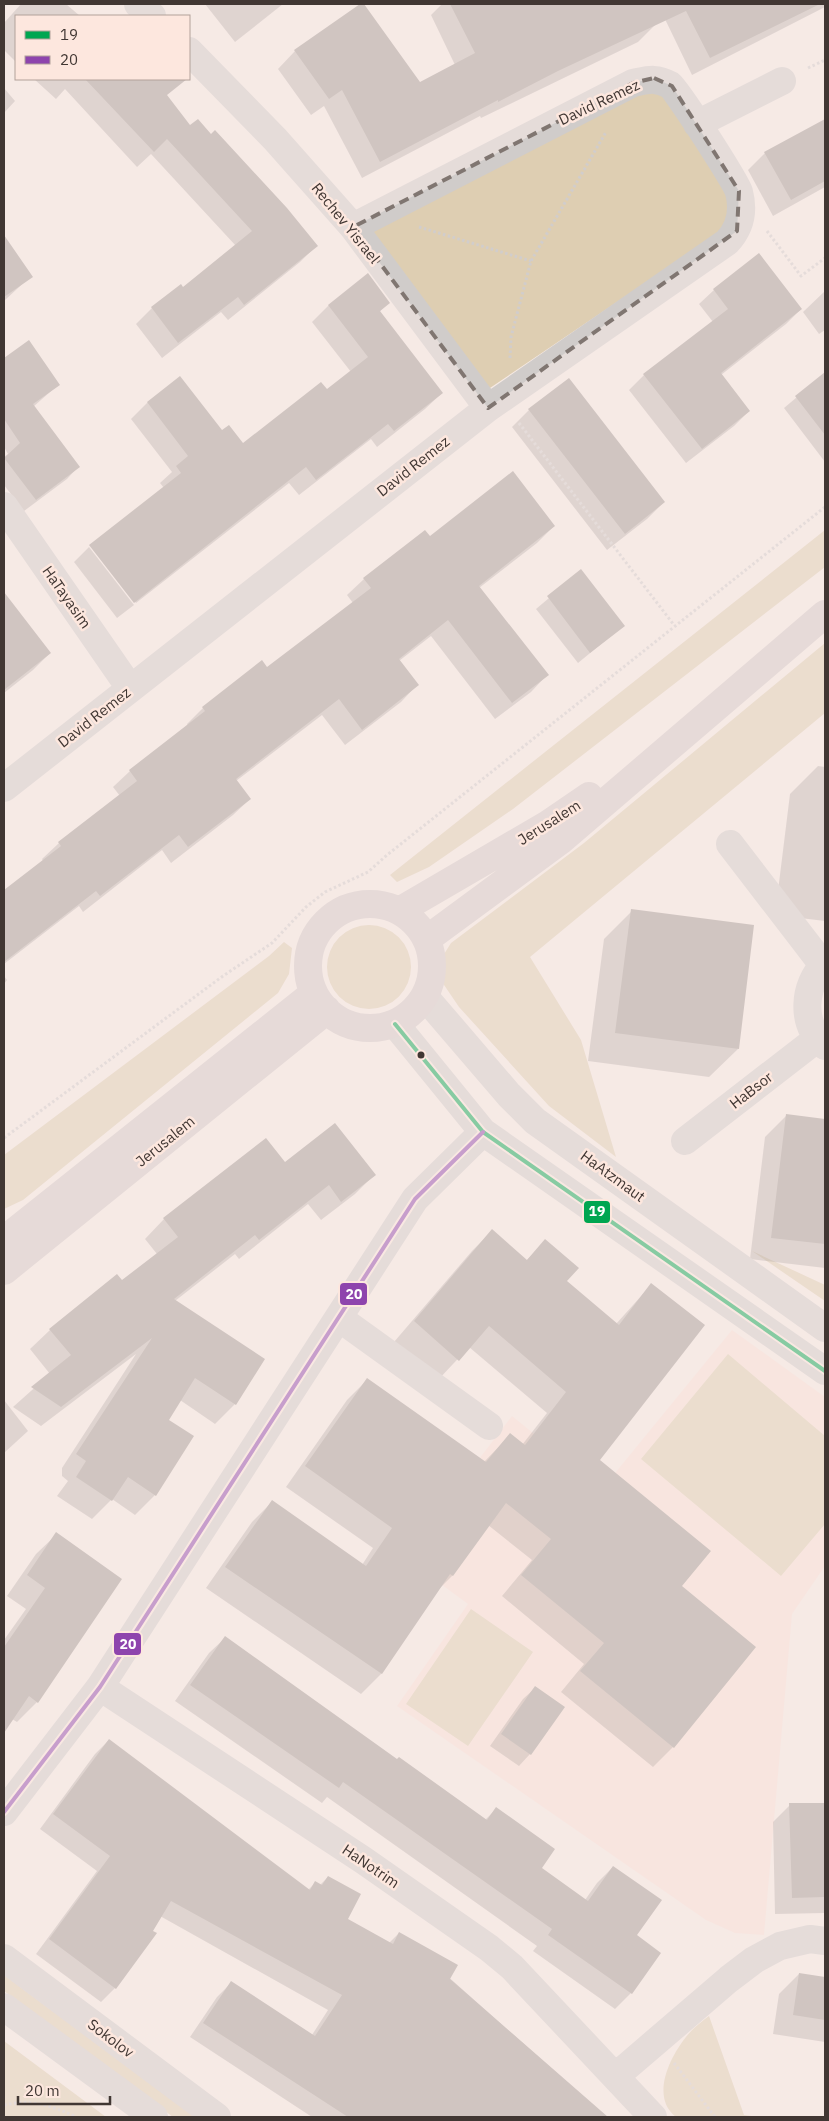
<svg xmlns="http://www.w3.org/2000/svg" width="829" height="2121" font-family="'IBM Plex Sans',sans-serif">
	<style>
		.built { fill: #fae1d8 }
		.green { fill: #deceb2 }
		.shadow { fill: #0003 }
		.building { fill: #a39a95 }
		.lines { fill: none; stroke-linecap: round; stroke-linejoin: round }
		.path { stroke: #d1cdcc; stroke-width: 3; stroke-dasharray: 2.5 2.5; stroke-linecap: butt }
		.minor { stroke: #d0ccca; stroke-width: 28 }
		.major { stroke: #d2c8c7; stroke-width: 28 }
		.bus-1-casing { stroke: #fde7de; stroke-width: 8 }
		.bus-2-casing { stroke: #fde7de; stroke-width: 8 }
		.bus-1 { stroke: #00a651; stroke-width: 4 }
		.bus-2 { stroke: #8e44ad; stroke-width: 4 }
		.marked { fill: none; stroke: #807671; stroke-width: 4; stroke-dasharray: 10 6; stroke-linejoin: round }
		.bus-dot { fill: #413733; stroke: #fde7de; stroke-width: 2 }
		.labels { text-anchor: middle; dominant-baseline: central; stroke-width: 5; stroke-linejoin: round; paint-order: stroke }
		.street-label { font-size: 15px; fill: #413733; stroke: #fde7de }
		.line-badge { stroke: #fde7de; stroke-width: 2 }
		.badge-label { font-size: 14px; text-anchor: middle; font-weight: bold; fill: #fff }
	</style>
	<rect width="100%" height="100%" fill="#f6eae5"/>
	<path class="built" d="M732,1330L825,1397V1566L792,1614L764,1935L735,1933L706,1920L397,1706L468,1604L404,1557L512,1416L602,1489Z"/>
	<path class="green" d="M637,89L668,96L729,193V221L719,233L487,390L366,230Z
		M825,530V567L513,809L429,867L397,882L390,875Z
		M825,643V713L530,957L581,1040L616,1157L549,1106L459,1007L440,979L441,959L451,943L584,843Z
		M327 967a42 42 0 1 1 84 0a42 42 0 1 1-84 0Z
		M284,942L292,948L289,974L278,993L23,1200L4,1209V1155L269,956Z
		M752,1251L825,1285V1301Z
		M728,1354L825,1436V1524L781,1576L641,1459Z
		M471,1609L533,1652L468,1746L406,1704Z
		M4,1975L195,2117H173L4,1991Z
		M709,2016L744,2115L759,2117H676C650,2097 670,2057 686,2037C692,2029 701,2022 709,2016Z
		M4,2041L106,2117H4Z"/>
	<path class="shadow" d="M21,4H66L80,16H16V62L4,50V23Z
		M205,4H283L235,42Z
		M362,4L420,84L455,65L431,15L442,4H523L529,15L554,4H645L655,25L638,42L481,118L480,116L362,178L324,106L311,115L278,69L295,51Z
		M675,4H825V7L692,75L663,15Z
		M34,79H158L170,91L166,95L190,127L316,246L300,262L228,320L221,312L162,358L136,324L152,308L181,286L183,289L236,246L151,154L137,167L65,89L56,99Z
		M4,88L15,101L4,113Z
		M825,120V187L773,216L748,170L765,153Z
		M4,237L31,276L4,301Z
		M368,275L389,303L379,312L442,393L425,409L377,447L371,439L299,495L289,483L136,603L92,546L164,488L160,483L172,472L131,419L147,403L180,378L222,432L243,445L326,391L351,372L312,322L328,306Z
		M714,290L801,309L786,324L721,375L749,411L734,426L686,463L629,390L644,375L713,322L699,304Z
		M825,291V330L819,334L803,312Z
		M28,342L58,385L33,407L78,467L67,479L24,511L4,485V457L8,454L4,447V359Z
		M822,376L825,380V462L784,408Z
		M529,410L664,502L647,519L607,550L512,427Z
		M554,526L537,543L479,588L547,675L531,692L495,719L431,636L399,661L417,685L401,702L345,745L322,715L236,781L250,799L233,815L171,863L162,850L83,912L79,906L4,964V892L43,861L42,859L59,843L120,796L113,787L130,771L188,726L187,724L203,708L267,669L353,603L347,595L364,579L430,537Z
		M89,547L134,605L117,618L74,562Z
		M581,571L623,626L578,663L536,609Z
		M4,594L50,653L33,670L4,693Z
		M818,766L825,767V921L775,915L790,794Z
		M632,911L738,1049L709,1077L588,1061L604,939Z
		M4,976L7,980L4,984Z
		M786,1116L825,1121V1268L750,1259L765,1137Z
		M284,1163L374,1175L355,1194L321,1220L308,1204L239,1259L235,1254L175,1301L263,1360L235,1404L215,1424L180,1400L167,1420L155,1495L135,1515L112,1499L92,1519L57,1496L68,1481L62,1476V1468L136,1354L41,1426L13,1407L50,1374L30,1349L50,1330L122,1282L157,1254L145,1239L164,1219Z
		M492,1231L526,1261L545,1241L566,1281L616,1324L651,1285L599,1460L680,1586L673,1747L653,1767L561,1692L584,1664L502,1596L532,1560L488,1525L452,1576L439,1589L381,1674L361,1694L206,1588L252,1522L272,1502L362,1565L373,1548L286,1487L347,1400L367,1380L484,1462L510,1435L522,1445L547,1413L469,1347L438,1380L394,1342L472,1251Z
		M4,1400L28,1431L4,1453Z
		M57,1534L37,1702L17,1722L12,1719L4,1731V1640L26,1609L7,1596L36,1554Z
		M225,1638L397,1760L485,1820L496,1809L540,1868L585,1900L597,1883L613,1867L635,1936L631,1993L615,2009L533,1951L537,1946L327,1797L322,1803L175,1701L209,1653Z
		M535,1688L530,1754L519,1766L490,1746L523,1699Z
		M109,1740L308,1890L315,1883L320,1885L328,1877L346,1920L389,1943L399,1933L606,2117H312L190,2037L217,1997L231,1983L312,2035L328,2010L160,1916L115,1988L101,2002L36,1954L97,1871L40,1829L95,1754Z
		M825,1804V1913L775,1914L773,1822L790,1805Z
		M799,1974L825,1978V2042L773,2034L779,1994Z"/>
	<path class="building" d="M360,4H364L420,82L475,53L450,4H820L710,58L686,11L558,71L498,102V100L380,162L342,90L329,99L294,50Z
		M85,79H187L167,95L190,125L198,119L211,134L215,130L287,208L318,246L244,305L238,297L178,343L151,307L181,284L183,287L252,231L167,139L154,152Z
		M825,119V181L791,200L764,152Z
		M4,235L33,277L4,297Z
		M759,253L802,309L721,373L750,411L702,449L643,374L728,309L713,289Z
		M368,273L390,303L380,311L443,393L394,431L388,424L316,480L306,467L134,603L89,545L181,473L176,466L188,456L147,402L180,376L222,430L229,425L243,443L321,382L327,389L368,357L328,305Z
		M29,340L60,385L33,404L80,467L36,500L4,458L20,443L4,419V358Z
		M825,372V435L795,396Z
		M569,378L665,502L625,534L528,409Z
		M513,471L555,526L479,586L549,675L512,703L448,620L399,659L419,685L362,730L339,699L236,779L251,799L188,847L179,835L100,896L96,891L4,962V890L61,846L58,842L137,781L129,770L205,711L202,707L262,660L267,667L371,588L363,578L425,530L430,536Z
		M581,569L625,626L590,653L547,596Z
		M4,592L51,653L4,690Z
		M631,909L754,925L739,1049L615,1033Z
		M786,1114L825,1119V1244L771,1238Z
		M335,1123L376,1175L341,1202L329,1185L259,1240L255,1235L174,1299L265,1359L236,1405L195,1378L169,1420L194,1436L156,1496L128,1477L112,1501L76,1477L86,1461L76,1454L152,1338L61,1407L31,1387L71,1355L49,1329L117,1274L122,1280L178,1237L163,1218L266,1138L285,1162Z
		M492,1229L527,1260L545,1239L579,1268L567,1281L619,1325L651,1283L705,1325L600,1460L711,1551L682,1586L756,1647L674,1748L580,1671L604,1643L521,1575L551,1539L506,1503L453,1576L450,1574L382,1674L225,1567L272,1500L366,1566L392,1528L305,1466L367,1378L486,1462L510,1433L525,1445L566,1392L489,1326L459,1361L414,1321Z
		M56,1532L122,1579L38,1703L29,1696L4,1733V1647L45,1588L27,1575Z
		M225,1636L397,1759L399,1757L487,1820L496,1807L555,1849L542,1868L588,1901L613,1866L662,1900L637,1935L661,1953L632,1994L548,1935L552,1929L343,1782L339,1788L190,1685Z
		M535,1686L565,1707L531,1755L501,1734Z
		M109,1739L310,1890L315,1881L322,1885L328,1876L361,1894L348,1919L393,1944L399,1932L458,1965L450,1979L608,2117H348L203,2023L231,1981L315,2036L342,1995L171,1901L153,1931L157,1933L116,1989L49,1939L110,1856L53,1814Z
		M789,1803H825V1897L792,1898Z
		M799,1973L825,1977V2020L793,2015Z"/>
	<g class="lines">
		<path class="path" d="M808,68L825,60
			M419,227L531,261
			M767,231L801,276L825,258
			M510,358L511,337L531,261L606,132
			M519,423L674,625
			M4,1138L223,976L272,943L306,907L325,892L368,872L387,855L825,507
			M674,2063L715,2117
			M4,2105C32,2099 51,2105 76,2117"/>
		<path class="minor" d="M138,4L152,16
			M189,51L275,139L353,227L488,408
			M697,124L782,81
			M4,506L130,688
			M4,788L488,408L727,242C740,228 744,211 739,192C736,182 677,90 670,85C656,77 648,80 633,83L353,227
			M730,844L823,965
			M825,963C803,987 800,1023 825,1046
			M425,997L509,1095L535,1121L825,1328
			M395,1024L483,1132L825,1371
			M685,1141L818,1038
			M339,1318L489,1426
			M100,1687L363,1860L489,1948L512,1967L653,2117
			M4,1812L100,1687L415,1199L483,1132
			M4,1958L217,2117
			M4,2007L154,2117
			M616,2076L729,1979L754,1960L780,1946L810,1939L825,1941"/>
		<path class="major" d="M308 966a62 62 0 1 1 124 0a62 62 0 1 1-124 0Z
			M399,911L548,824L589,796
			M427,939L560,841L825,614
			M4,1240L314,993
			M4,1271L327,1010"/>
		<defs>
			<path id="bus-1" d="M395,1024L483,1132L825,1371"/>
			<path id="bus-2" d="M4,1812L100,1687L415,1199L483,1132"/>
		</defs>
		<use href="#bus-1" class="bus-1-casing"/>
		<use href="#bus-2" class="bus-2-casing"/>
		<use href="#bus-1" class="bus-1"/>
		<use href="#bus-2" class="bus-2"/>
	</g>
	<path d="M0 0H829V2121H0ZM654,78L672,86L739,191L737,231L488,408L353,227L633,83Z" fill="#f6eae5" fill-opacity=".55" fill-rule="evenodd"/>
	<path class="marked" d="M654,78L672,86L739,191L737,231L488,408L353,227L633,83Z"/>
	<circle class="bus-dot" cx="421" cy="1055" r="4.5"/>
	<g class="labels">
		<g class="street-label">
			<text transform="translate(599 102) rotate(-25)">David Remez</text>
			<text transform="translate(346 223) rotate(51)">Rechev Yisrael</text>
			<text transform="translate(413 466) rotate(-38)">David Remez</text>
			<text transform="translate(67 597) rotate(55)">HaTayasim</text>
			<text transform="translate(94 717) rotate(-38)">David Remez</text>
			<text transform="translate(549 822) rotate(-32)">Jerusalem</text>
			<text transform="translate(751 1090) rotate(-38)">HaBsor</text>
			<text transform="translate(165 1141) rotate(-39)">Jerusalem</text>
			<text transform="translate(613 1176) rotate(36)">HaAtzmaut</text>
			<text transform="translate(371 1866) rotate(34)">HaNotrim</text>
			<text transform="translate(111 2038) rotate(37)">Sokolov</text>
		</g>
	</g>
	<g class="line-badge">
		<rect x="583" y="1200" width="28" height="24" rx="5" fill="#00a651"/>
		<rect x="339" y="1282" width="29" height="24" rx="5" fill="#8e44ad"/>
		<rect x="113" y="1632" width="29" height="24" rx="5" fill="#8e44ad"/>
	</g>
	<g class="badge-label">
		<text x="597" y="1216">19</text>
		<text x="354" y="1299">20</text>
		<text x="128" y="1649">20</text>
	</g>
	<rect width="829" height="2121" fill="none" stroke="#413733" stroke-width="10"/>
	<rect x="15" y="15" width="175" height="65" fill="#fde7de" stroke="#b2a19a"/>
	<rect x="25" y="31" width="25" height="8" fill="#00a651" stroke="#b2a19a"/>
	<text x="60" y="40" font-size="15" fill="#413733">19</text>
	<rect x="25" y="56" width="25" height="8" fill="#8e44ad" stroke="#b2a19a"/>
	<text x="60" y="65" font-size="15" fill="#413733">20</text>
	<path d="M18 2096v8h92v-8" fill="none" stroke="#413733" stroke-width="2.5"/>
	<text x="25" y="2096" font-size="15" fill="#413733" stroke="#fde7de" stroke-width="4" paint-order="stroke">20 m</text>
</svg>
